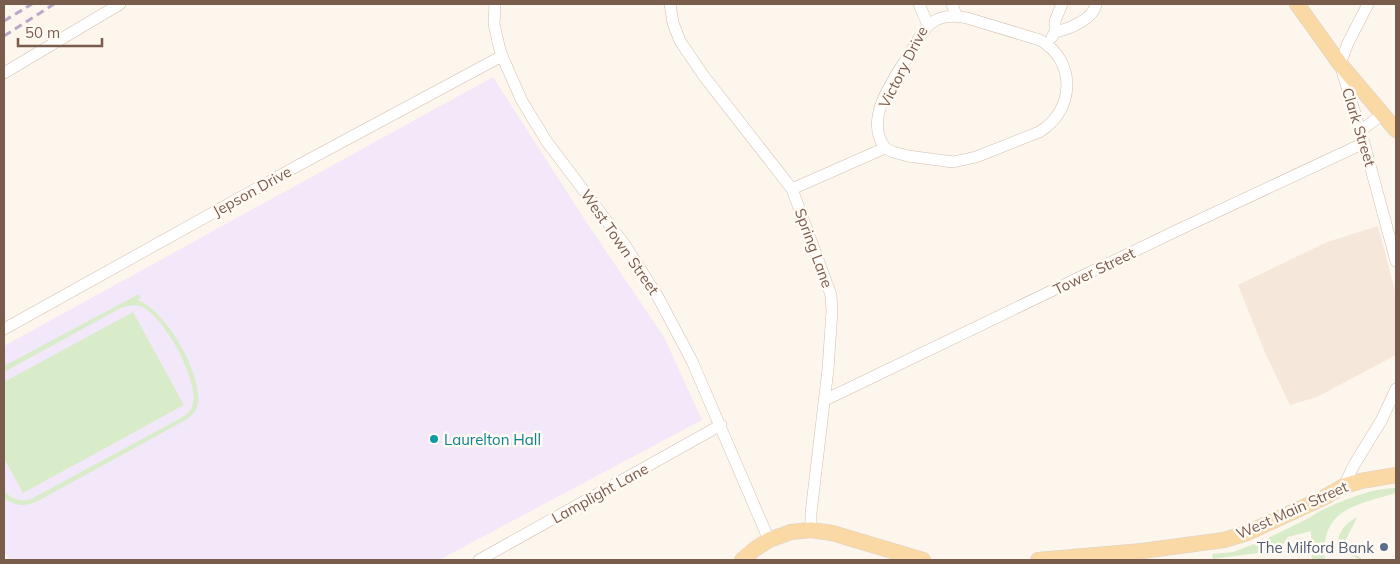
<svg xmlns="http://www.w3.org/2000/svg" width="1400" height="564" font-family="Mulish,sans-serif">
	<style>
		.residential { fill: #f5e8da }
		.education { fill: #f3e8fa }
		.green { fill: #d8ecc9 }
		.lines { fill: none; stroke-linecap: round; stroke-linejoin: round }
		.minor-casing { stroke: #d1beb0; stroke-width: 12 }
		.major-casing { stroke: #dad1cd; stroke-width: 16 }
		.minor { stroke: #fff; stroke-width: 11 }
		.major { stroke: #fbd9a5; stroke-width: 15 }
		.rail { stroke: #b9a8c9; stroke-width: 3; stroke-dasharray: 8 5; stroke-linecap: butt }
		.culture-dot { fill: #0f9aa8; stroke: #fffaf3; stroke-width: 2 }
		.service-dot { fill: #5c6f8a; stroke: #fffaf3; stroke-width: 2 }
		.labels { text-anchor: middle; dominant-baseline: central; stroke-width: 5; stroke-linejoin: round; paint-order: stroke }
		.street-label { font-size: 15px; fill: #7a5c4d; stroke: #fffaf3 }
		.culture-label { font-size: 15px; fill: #0d838f; stroke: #fffaf3; text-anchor: start }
		.service-label { font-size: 15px; fill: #4e5e75; stroke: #fffaf3; text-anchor: end }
	</style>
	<rect width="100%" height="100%" fill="#fdf6ec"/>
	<path class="residential" d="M1378,226L1396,295V355L1317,397L1290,405L1266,355L1238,285L1327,242Z"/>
	<path class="education" d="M493,77L585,220L664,337L702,420L439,560H10L4,551V346Z"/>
	<path class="green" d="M139,294L141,298L137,300C165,308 206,379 197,407C195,413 190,417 184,421L36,502C24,507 14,506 4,498V491C12,499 20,502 31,499L181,418C187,414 192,410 193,403C199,380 163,314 140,306C134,304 127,306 121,308L4,372V366Z
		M133,312L184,405L23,493L4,458V382Z
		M1396,488V493C1357,505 1320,508 1325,560H1312L1311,531L1288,537L1279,550L1213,559L1212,554L1233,552L1262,541L1311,517C1319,509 1364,492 1377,490C1383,489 1390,488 1396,488Z
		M1355,518H1357L1342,547L1361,558V560L1341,551L1337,545C1338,533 1345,524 1355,518Z"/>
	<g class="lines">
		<defs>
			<path id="minor" d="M495,4L494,24L499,46L502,56L522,101L547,142L625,245L658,297L692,361L769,540
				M670,4L673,23L680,41L703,75L792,189L831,295L832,311L828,369L811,513V530
				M919,4L928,25
				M952,4L956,15
				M1368,4L1348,43L1340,64L1364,143L1396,261
				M1055,32C1069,29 1094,19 1096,4
				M1052,37L1055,32V21L1062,4
				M4,73L120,4
				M1360,131L1383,114
				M792,189L885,148C863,118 894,79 910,53C916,44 922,31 930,24C941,15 954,15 967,18L1040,40C1077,61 1075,111 1039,132L976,157L953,162L908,156L893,152L885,148
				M4,329L299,165L502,56
				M825,400L1178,230L1364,143
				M1344,486L1354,465L1381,421L1396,389
				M479,560L721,425"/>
			<path id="major" d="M1297,4L1340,64L1396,130
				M742,560L755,549L769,540L791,532L811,530L832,533L923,560
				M1038,560L1142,551L1224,540L1247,533L1323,498L1344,486L1361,481L1396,475"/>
		</defs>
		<use href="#minor" class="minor-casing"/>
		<use href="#major" class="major-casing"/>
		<use href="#minor" class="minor"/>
		<use href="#major" class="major"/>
		<path class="rail" d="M4,21L32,4
			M4,36L54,4"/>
	</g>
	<circle class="culture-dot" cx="434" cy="439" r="5"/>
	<circle class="service-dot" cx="1384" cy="547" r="5"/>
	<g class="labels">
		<g class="street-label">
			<text transform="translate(903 67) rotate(-63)">Victory Drive</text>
			<text transform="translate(1359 127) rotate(73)">Clark Street</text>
			<text transform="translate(252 191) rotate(-29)">Jepson Drive</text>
			<text transform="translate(620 242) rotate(55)">West Town Street</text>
			<text transform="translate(814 248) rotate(70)">Spring Lane</text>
			<text transform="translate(1094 271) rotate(-26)">Tower Street</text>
			<text transform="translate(600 493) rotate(-29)">Lamplight Lane</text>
			<text transform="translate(1292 510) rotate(-24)">West Main Street</text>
		</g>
		<g class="culture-label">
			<text x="444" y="439">Laurelton Hall</text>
		</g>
		<g class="service-label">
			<text x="1374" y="547">The Milford Bank</text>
		</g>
	</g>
	<rect width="1400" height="564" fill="none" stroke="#7a5c4d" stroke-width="10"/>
	<path d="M18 38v8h84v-8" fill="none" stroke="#7a5c4d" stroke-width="2.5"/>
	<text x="25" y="38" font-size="15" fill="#7a5c4d" stroke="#fffaf3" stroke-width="4" paint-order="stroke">50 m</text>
</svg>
